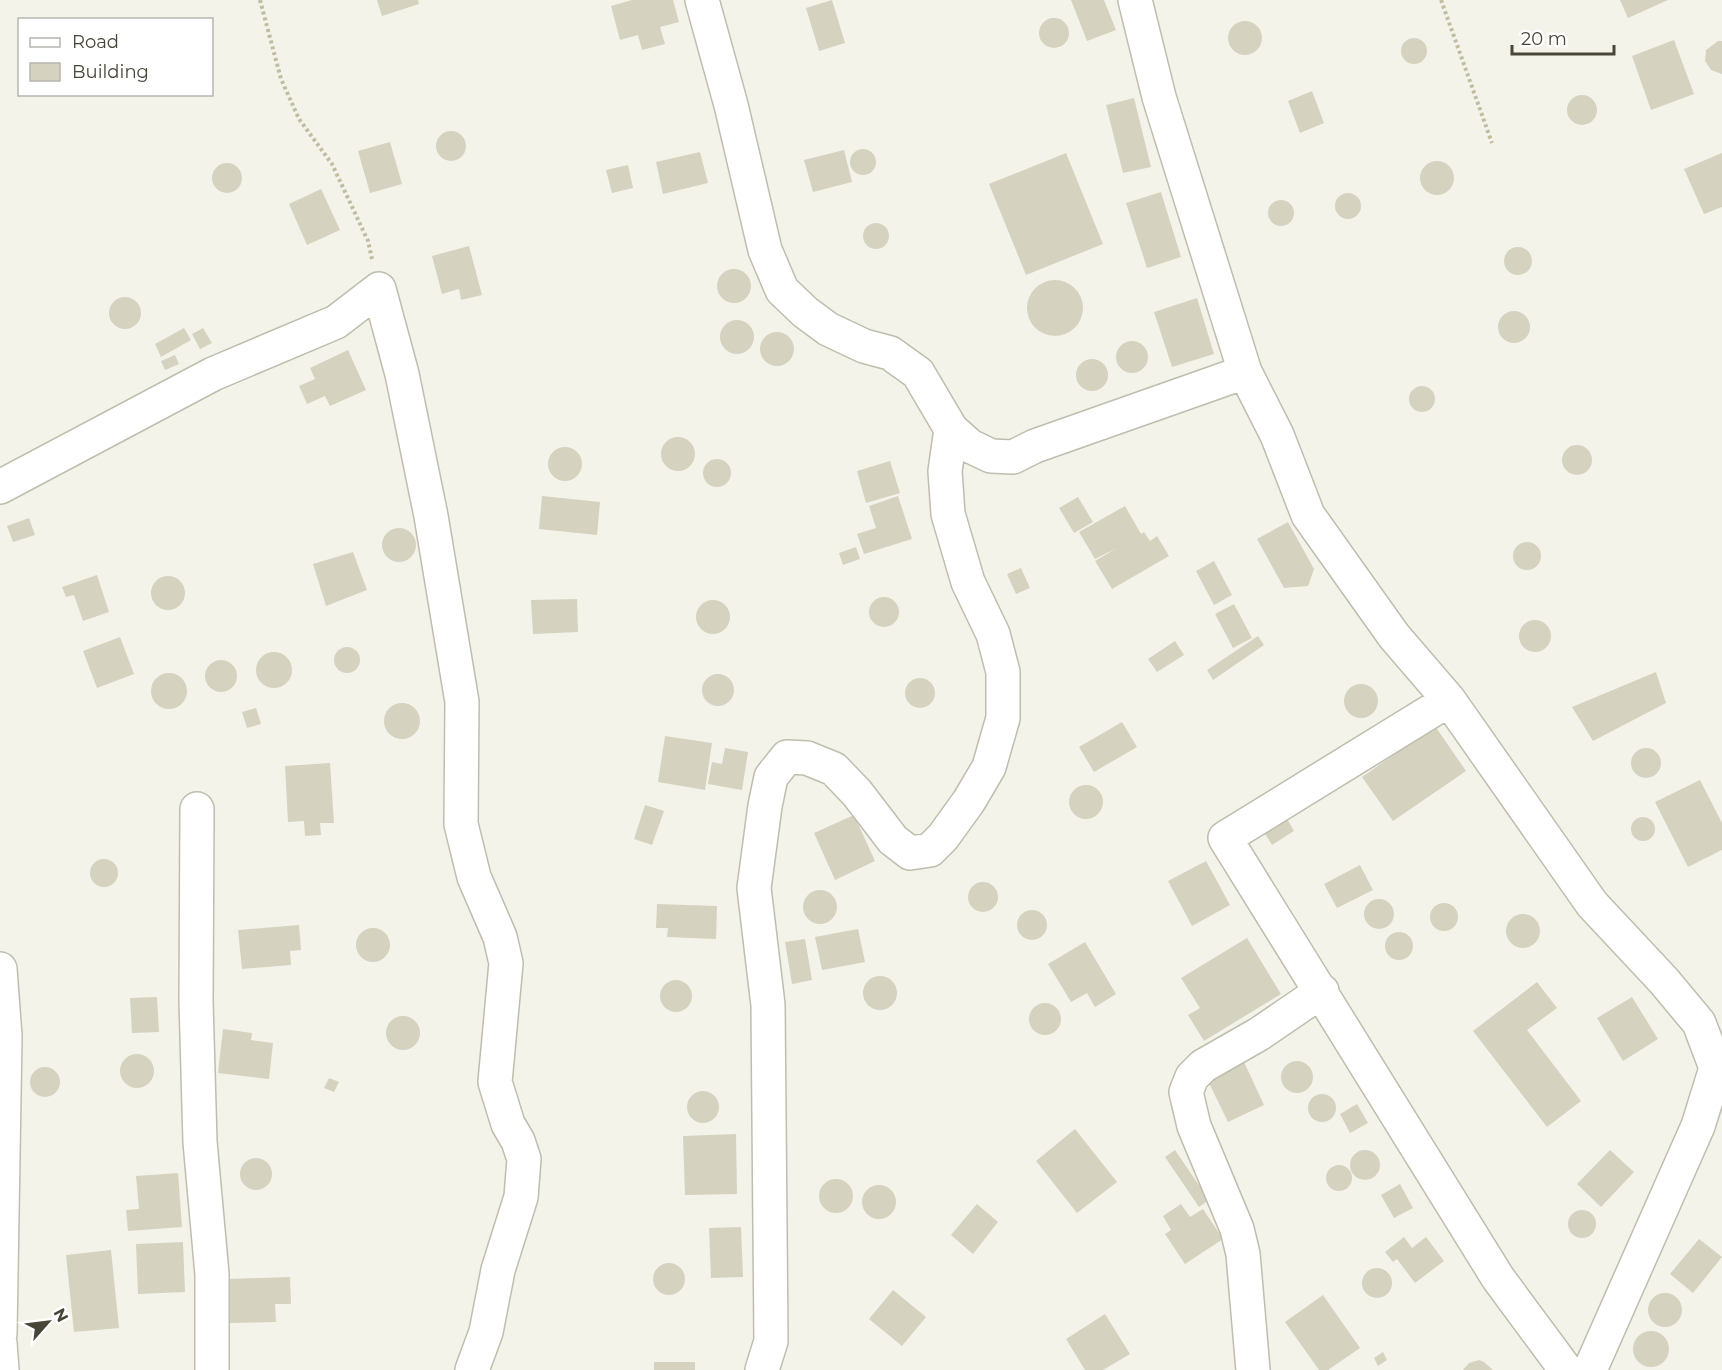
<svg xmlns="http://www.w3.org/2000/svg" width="1722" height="1370" font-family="Montserrat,sans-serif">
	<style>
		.building { fill: #d5d2c0 }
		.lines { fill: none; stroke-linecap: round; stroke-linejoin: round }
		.minor-casing { stroke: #bfbdad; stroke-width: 36 }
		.path { stroke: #c0bca0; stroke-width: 4; stroke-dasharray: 3 3; stroke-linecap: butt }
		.minor { stroke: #fff; stroke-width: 33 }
	</style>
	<rect width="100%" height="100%" fill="#f4f3ea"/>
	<path class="building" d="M377,0H418L419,4L382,16Z
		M632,0H673L679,22L660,27L665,44L642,50L638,35L620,40L611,6Z
		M832,0L845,43L819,51L806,8Z
		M1071,0H1104L1116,30L1087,41Z
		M1620,0H1668L1628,18Z
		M1039 33a15 15 0 1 1 30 0a15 15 0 1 1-30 0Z
		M1228 38a17 17 0 1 1 34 0a17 17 0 1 1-34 0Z
		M1401 51a13 13 0 1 1 26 0a13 13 0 1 1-26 0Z
		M1674,40L1694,94L1651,110L1632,56Z
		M1718,41H1722V74L1711,70L1705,61L1706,50Z
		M1312,91L1324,123L1300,133L1288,101Z
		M1567 110a15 15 0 1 1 30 0a15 15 0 1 1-30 0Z
		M1134,98L1151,167L1123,173L1106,105Z
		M436 146a15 15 0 1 1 30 0a15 15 0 1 1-30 0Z
		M390,142L402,184L370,193L358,151Z
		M850 162a13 13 0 1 1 26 0a13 13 0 1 1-26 0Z
		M844,150L852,182L813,192L804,160Z
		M700,152L708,183L663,194L656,162Z
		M1066,153L1103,244L1026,275L989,184Z
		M1722,153V207L1704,214L1684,169Z
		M1420 178a17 17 0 1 1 34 0a17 17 0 1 1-34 0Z
		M212 178a15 15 0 1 1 30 0a15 15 0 1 1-30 0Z
		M628,165L633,188L612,193L606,170Z
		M321,189L340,230L307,245L289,204Z
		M1161,192L1181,257L1147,268L1126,203Z
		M1335 206a13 13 0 1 1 26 0a13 13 0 1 1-26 0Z
		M1268 213a13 13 0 1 1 26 0a13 13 0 1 1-26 0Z
		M863 236a13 13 0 1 1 26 0a13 13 0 1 1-26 0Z
		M469,246L482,295L461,300L459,289L442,294L432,256Z
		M1504 261a14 14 0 1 1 28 0a14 14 0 1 1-28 0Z
		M717 286a17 17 0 1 1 34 0a17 17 0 1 1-34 0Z
		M1027 308a28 28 0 1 1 56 0a28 28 0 1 1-56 0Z
		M109 313a16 16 0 1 1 32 0a16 16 0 1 1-32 0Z
		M1197,298L1214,354L1172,367L1154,312Z
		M1498 327a16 16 0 1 1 32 0a16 16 0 1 1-32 0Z
		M720 337a17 17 0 1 1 34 0a17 17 0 1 1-34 0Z
		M184,328L191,340L161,357L155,344Z
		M203,328L212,343L200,349L192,334Z
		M760 349a17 17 0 1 1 34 0a17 17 0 1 1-34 0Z
		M1116 357a16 16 0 1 1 32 0a16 16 0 1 1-32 0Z
		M348,350L366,390L330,406L325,396L307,404L299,386L315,379L310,368Z
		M175,355L179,364L165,370L161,361Z
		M1076 375a16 16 0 1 1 32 0a16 16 0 1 1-32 0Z
		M1409 399a13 13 0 1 1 26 0a13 13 0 1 1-26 0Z
		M661 454a17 17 0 1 1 34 0a17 17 0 1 1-34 0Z
		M1562 460a15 15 0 1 1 30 0a15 15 0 1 1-30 0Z
		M548 464a17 17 0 1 1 34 0a17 17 0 1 1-34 0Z
		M703 473a14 14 0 1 1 28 0a14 14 0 1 1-28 0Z
		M890,461L900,493L866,503L857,471Z
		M542,496L600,502L597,535L539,529Z
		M898,496L912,539L864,554L857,534L876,528L869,506Z
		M1078,497L1093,522L1074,533L1059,508Z
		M1125,506L1141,534L1144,532L1150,541L1157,536L1169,556L1112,589L1095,561L1117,548L1095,559L1079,532Z
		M29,518L35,535L13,542L7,526Z
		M1288,522L1314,569L1308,586L1284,588L1257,539Z
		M382 545a17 17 0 1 1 34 0a17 17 0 1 1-34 0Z
		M1513 556a14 14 0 1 1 28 0a14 14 0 1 1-28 0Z
		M856,547L860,559L843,565L839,553Z
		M353,552L367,590L326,606L313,564Z
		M1214,561L1232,595L1214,605L1196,571Z
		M1021,568L1030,588L1016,594L1007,574Z
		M97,575L109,612L83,621L74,595L66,597L62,587Z
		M151 593a17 17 0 1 1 34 0a17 17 0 1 1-34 0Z
		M869 612a15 15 0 1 1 30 0a15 15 0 1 1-30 0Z
		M577,599L578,632L533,634L531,600Z
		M696 617a17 17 0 1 1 34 0a17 17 0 1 1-34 0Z
		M1234,604L1252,638L1233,648L1215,614Z
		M1519 636a16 16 0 1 1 32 0a16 16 0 1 1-32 0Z
		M1258,636L1264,645L1213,680L1207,670Z
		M120,637L134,674L97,688L83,651Z
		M1175,641L1184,655L1157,672L1148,659Z
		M334 660a13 13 0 1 1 26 0a13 13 0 1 1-26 0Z
		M256 670a18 18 0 1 1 36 0a18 18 0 1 1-36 0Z
		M205 676a16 16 0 1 1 32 0a16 16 0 1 1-32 0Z
		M1656,672L1666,703L1593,741L1572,707Z
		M151 691a18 18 0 1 1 36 0a18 18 0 1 1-36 0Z
		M702 690a16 16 0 1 1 32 0a16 16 0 1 1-32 0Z
		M905 693a15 15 0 1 1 30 0a15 15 0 1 1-30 0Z
		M1344 701a17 17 0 1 1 34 0a17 17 0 1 1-34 0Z
		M384 721a18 18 0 1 1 36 0a18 18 0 1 1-36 0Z
		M256,708L261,724L247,728L242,712Z
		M1122,722L1137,747L1094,772L1079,747Z
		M1435,726L1466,771L1393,821L1362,777Z
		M665,736L712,743L705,790L658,782Z
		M1631 763a15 15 0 1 1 30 0a15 15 0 1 1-30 0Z
		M725,748L748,752L742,790L708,784L712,762L722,764Z
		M330,763L334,823H320L321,835L305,836L304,821L288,822L285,766Z
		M1700,780L1722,823V850L1688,867L1655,802Z
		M1069 802a17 17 0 1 1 34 0a17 17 0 1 1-34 0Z
		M645,805L664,811L652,845L634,839Z
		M854,815L875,861L835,880L814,833Z
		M1285,815L1294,831L1272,845L1262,829Z
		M1631 829a12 12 0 1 1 24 0a12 12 0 1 1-24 0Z
		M90 873a14 14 0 1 1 28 0a14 14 0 1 1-28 0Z
		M1206,861L1230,905L1192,926L1168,881Z
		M1360,865L1373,890L1337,908L1324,884Z
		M968 897a15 15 0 1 1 30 0a15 15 0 1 1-30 0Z
		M803 907a17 17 0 1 1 34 0a17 17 0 1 1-34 0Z
		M1364 914a15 15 0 1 1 30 0a15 15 0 1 1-30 0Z
		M1430 917a14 14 0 1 1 28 0a14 14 0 1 1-28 0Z
		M657,904L717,906L716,939L667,937L668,928H656Z
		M1017 925a15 15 0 1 1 30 0a15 15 0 1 1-30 0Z
		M1506 931a17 17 0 1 1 34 0a17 17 0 1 1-34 0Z
		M299,925L301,950L290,951L291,965L242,969L238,930Z
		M356 945a17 17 0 1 1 34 0a17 17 0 1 1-34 0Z
		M858,929L865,962L822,970L815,937Z
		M1385 946a14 14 0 1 1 28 0a14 14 0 1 1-28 0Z
		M1247,938L1281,994L1204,1041L1188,1015L1200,1008L1181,978Z
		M805,939L812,980L792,984L785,942Z
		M1085,942L1116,994L1095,1007L1087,993L1071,1002L1048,964Z
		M863 993a17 17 0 1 1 34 0a17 17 0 1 1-34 0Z
		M660 996a16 16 0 1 1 32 0a16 16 0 1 1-32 0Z
		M1537,982L1557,1008L1527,1030L1581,1101L1547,1127L1473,1031Z
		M157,997L159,1032L132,1033L130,998Z
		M1632,997L1658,1039L1623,1061L1597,1018Z
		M1029 1019a16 16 0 1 1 32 0a16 16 0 1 1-32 0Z
		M386 1033a17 17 0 1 1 34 0a17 17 0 1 1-34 0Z
		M223,1029L252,1033L251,1040L273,1043L269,1079L218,1073Z
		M120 1071a17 17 0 1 1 34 0a17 17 0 1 1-34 0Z
		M1281 1077a16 16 0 1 1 32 0a16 16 0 1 1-32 0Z
		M1244,1062L1264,1105L1228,1122L1207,1079Z
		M30 1082a15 15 0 1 1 30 0a15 15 0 1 1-30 0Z
		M329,1078L339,1082L334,1092L324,1088Z
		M687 1107a16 16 0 1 1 32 0a16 16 0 1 1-32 0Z
		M1308 1108a14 14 0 1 1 28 0a14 14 0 1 1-28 0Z
		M1357,1104L1368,1123L1350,1133L1340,1114Z
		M1075,1129L1117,1182L1077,1213L1036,1161Z
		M736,1134L737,1194L685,1195L683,1136Z
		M1350 1165a15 15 0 1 1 30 0a15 15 0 1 1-30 0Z
		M1175,1150L1209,1200L1199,1207L1165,1157Z
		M1610,1150L1634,1172L1601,1207L1577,1184Z
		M240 1174a16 16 0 1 1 32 0a16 16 0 1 1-32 0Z
		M1326 1178a13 13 0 1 1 26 0a13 13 0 1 1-26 0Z
		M178,1173L182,1227L128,1231L126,1210L139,1209L136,1176Z
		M819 1196a17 17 0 1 1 34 0a17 17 0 1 1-34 0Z
		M1400,1184L1413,1208L1394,1218L1381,1195Z
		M862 1202a17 17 0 1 1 34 0a17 17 0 1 1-34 0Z
		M977,1204L998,1222L973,1254L951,1235Z
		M1181,1204L1190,1217L1203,1209L1223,1239L1185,1264L1165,1234L1171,1230L1163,1216Z
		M1568 1224a14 14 0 1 1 28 0a14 14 0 1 1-28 0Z
		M741,1227L743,1277L711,1278L709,1228Z
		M1404,1237L1412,1248L1426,1237L1444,1261L1415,1283L1397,1259L1393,1262L1385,1252Z
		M1699,1239L1722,1257L1693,1293L1670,1274Z
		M183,1242L185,1292L138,1294L136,1244Z
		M111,1250L119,1328L74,1332L66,1255Z
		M653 1279a16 16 0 1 1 32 0a16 16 0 1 1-32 0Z
		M1362 1283a15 15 0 1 1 30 0a15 15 0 1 1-30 0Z
		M290,1277L291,1304H275L276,1322L227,1323L226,1279Z
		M893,1290L926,1317L902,1346L869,1319Z
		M1648 1310a17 17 0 1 1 34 0a17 17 0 1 1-34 0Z
		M1323,1295L1360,1348L1328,1370H1319L1285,1322Z
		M1105,1314L1130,1354L1103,1370H1085L1066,1339Z
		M1633 1349a18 18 0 1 1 36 0a18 18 0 1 1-36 0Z
		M1383,1352L1387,1360L1378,1366L1374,1358Z
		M1479,1360L1484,1362L1493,1370H1463L1469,1363Z
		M654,1362H695V1370H654Z"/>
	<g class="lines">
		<defs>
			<path id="minor" d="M702,0L731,105L765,250L782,290L805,312L828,329L864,346L890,353L918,373L951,429L970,446L991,456L1013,457L1035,446L1245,372
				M1135,0L1159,97L1245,372L1277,435L1308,515L1394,636L1449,700L1592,904L1664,981L1699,1023L1716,1068L1698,1126L1590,1370
				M0,487L213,374L336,322L379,289L402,374L431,516L462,702L461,824L474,877L500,937L506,963L495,1082L508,1124L518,1141L524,1159L521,1197L498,1270L486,1332L472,1370
				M1449,700L1225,838L1498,1278L1566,1370
				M197,809L196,1001L200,1142L212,1274V1370
				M0,969L5,1036L0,1334
				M0,1343L2,1370
				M762,1370L771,1341L768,1005L754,888L765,806L771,777L787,757L807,758L834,769L857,793L893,840L910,853L930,850L943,837L969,801L989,767L1003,718V672L993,634L968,582L948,514L945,471L951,429
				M1253,1370L1243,1254L1237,1229L1194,1126L1186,1092L1192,1077L1203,1066L1259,1034L1322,991"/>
		</defs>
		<use href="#minor" class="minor-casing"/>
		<path class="path" d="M260,0L281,79L299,119L332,164L368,241L372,259
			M1441,0L1492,143"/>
		<use href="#minor" class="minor"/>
	</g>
	<rect x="18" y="18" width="195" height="78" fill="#ffffff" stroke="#b6b5b0" stroke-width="1.5"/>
	<rect x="30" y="38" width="30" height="9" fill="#ffffff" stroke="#b6b5b0" stroke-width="1.5"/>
	<text x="72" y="48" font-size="18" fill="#484539">Road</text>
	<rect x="30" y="63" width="30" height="18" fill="#d5d2c0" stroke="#b6b5b0" stroke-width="1.5"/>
	<text x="72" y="78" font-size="18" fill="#484539">Building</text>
	<g transform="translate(48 1322) rotate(62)" stroke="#ffffff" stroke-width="4.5" paint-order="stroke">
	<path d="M0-4.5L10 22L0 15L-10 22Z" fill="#484539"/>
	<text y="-9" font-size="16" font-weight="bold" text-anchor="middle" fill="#484539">N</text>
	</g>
	<path d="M1512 45v9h102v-9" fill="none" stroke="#484539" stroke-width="3"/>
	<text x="1521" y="45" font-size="18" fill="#484539" stroke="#ffffff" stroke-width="4.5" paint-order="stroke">20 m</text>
</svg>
